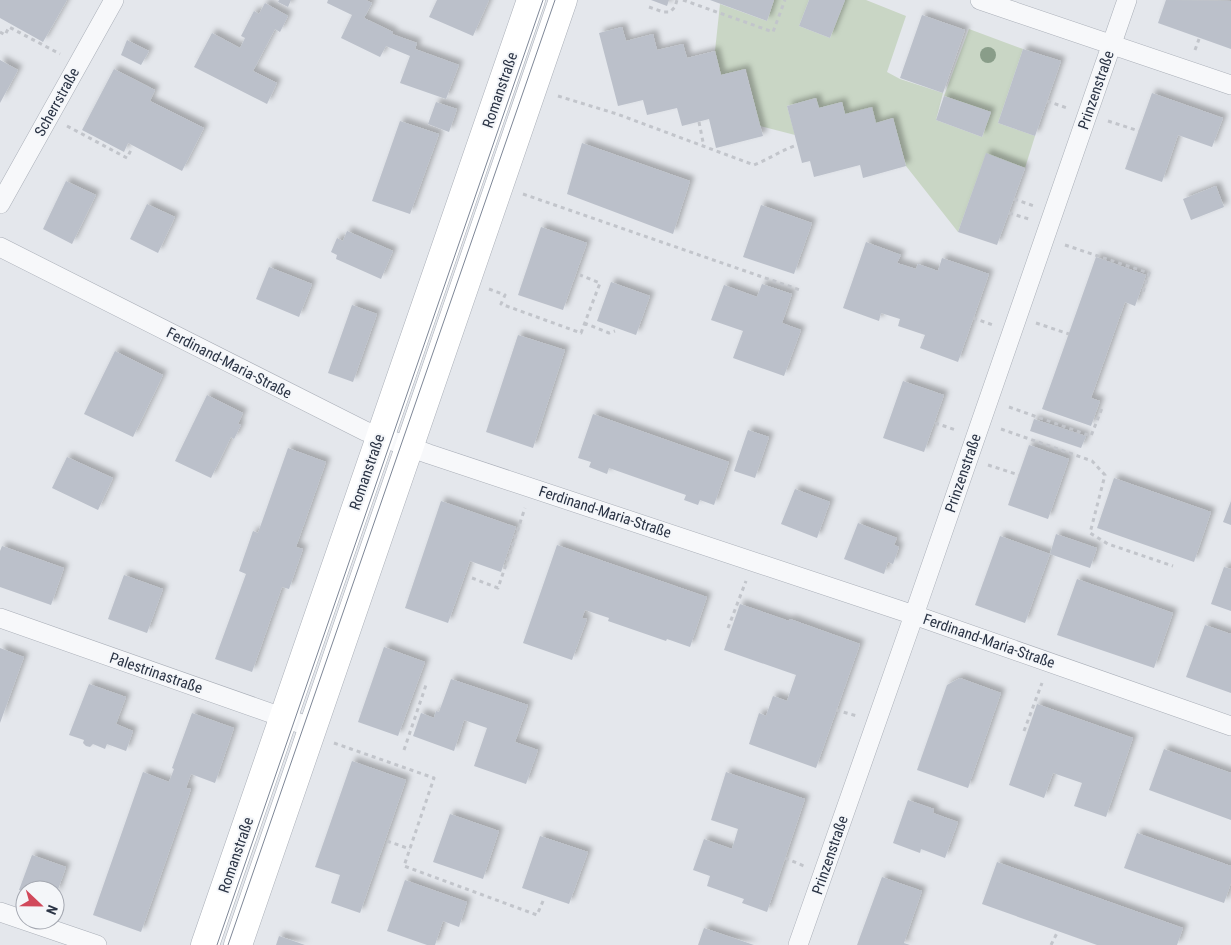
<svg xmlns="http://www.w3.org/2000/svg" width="1231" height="945" font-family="'Roboto Condensed',sans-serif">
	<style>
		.green { fill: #c9d6c5 }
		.building { fill: #bbc0ca; filter: url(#shadow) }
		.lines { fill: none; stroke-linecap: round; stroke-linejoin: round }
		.minor-casing { stroke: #a9aeb7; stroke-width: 20 }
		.secondary-casing { stroke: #a9aeb7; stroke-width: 29 }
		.path { stroke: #c2c5cb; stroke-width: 3; stroke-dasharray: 4 4; stroke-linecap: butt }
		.minor { stroke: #f7f8fa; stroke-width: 19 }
		.secondary { stroke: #fff; stroke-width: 28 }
		.tram { stroke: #7d8696; stroke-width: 1 }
		.tree { fill: #899d89 }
		.labels { text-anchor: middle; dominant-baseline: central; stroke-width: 4; stroke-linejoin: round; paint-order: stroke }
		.street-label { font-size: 15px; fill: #2b3445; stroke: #f4f6f9 }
	</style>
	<defs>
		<filter id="shadow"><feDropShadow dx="4.5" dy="-4.5" stdDeviation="2.5" flood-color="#0004"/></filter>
	</defs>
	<rect width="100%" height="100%" fill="#e4e7ec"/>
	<path class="green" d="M774,0H809L799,26L830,38L845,0H866L906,16L887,72L900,79L943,93L936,120L982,137L991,112L944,96L969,29L1023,49L998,123L1035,136L1025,168L986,154L958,232L906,166L893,118L876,123L845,114L842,102L819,108L816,98L787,106L795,135L760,126L746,69L721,75L715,51L720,4L767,21Z"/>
	<path class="building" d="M0,0H67L43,42L0,18Z
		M279,0H291L288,7L278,2Z
		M328,0H366L372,3L364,18L393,32L392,34L417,43L415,49L459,65L446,99L400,83L410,56L386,46L380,57L341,38L352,15L327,3Z
		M437,0H489L473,36L429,17Z
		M651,0H669L667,6Z
		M710,0H774L767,21Z
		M809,0H845L830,38L799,26Z
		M1166,0L1231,1V49L1158,23Z
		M265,3L288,16L280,32L275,29L253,71L277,83L267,104L194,67L212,33L240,48L245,38L241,36L254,11L259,14Z
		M922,15L965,30L943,93L900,78Z
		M622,27L626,41L653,34L657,50L683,44L687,58L715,51L721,75L745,69L763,136L716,148L709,119L682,126L677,108L647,115L643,100L618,106L599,33Z
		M127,40L149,51L141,65L121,55Z
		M1023,49L1061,61L1035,136L998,123Z
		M0,60L18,70L0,103Z
		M114,69L155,90L150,101L204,128L182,171L128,143L124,152L82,130Z
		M1152,93L1223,118L1212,147L1178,135L1162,182L1125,169Z
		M944,96L991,112L982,137L936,120Z
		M816,98L819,108L842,102L845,114L872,107L876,123L893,118L906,166L863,178L860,165L814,177L810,161L802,163L787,106Z
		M436,102L457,109L449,132L428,124Z
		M400,121L439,134L410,214L372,201Z
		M582,143L690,181L673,234L567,194Z
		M986,153L1025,168L997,245L958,232Z
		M66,181L96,195L72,244L43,229Z
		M1216,186L1224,207L1191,220L1183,199Z
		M147,204L175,217L158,253L130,239Z
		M761,205L812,223L794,274L743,257Z
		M541,227L587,243L563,310L518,295Z
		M347,231L393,251L381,279L336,259L337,255L331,252L337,238L343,241Z
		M866,242L901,255L897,263L916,269L918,264L938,271L942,258L989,274L958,362L920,348L925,335L898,326L900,319L881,313L879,321L843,308Z
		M1096,257L1146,275L1135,306L1125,302L1091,398L1100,401L1091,426L1042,409Z
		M269,267L312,284L299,317L256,299Z
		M611,282L650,296L636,335L597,321Z
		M762,284L792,294L782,323L801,330L784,376L733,358L743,331L711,320L724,285L757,297Z
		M352,305L377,314L353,382L328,373Z
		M518,335L565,350L533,448L486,432Z
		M115,351L163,375L133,437L84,414Z
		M903,381L944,395L924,452L883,438Z
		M207,395L243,413L238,424L241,425L234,439L231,437L211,478L175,461Z
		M593,414L729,462L714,505L700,500L698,505L684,500L686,495L609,468L607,474L589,467L591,462L578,458Z
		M1034,419L1086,436L1081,448L1030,431Z
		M748,430L769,437L755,478L734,471Z
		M1029,445L1069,459L1048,519L1008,505Z
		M288,448L326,462L296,547L303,549L289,589L282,587L252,672L215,659L246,574L239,571L253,531L258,533Z
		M67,457L113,478L98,510L52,488Z
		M1114,478L1211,512L1194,562L1097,528Z
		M795,489L830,502L817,538L781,524Z
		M441,501L516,527L501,572L470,561L448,623L405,608Z
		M1231,501V525L1223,522Z
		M858,523L897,538L894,545L899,547L893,564L888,562L884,574L844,559Z
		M1056,534L1097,548L1090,568L1050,554Z
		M1000,536L1050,554L1025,623L975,605Z
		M557,545L707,597L690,647L667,639L666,641L608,621L609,618L585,610L582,618L587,619L572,660L523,643Z
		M2,546L64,568L51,605L0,587V551Z
		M1224,567L1231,569V611L1211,604Z
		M124,575L163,589L147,633L108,619Z
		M1077,579L1173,613L1154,668L1057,635Z
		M740,604L789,621L790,619L860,644L816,768L749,744L759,713L766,716L773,696L787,701L796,675L724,650Z
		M1205,625L1231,634V693L1186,677Z
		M384,647L425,662L398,736L358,722Z
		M0,648L24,657L0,723Z
		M960,678L1001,693L968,788L917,770L947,685Z
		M451,679L528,705L515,742L538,750L526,784L474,766L487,728L464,720L454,751L413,736L421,713L434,718L436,711L439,712Z
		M89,684L126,697L116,724L133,731L126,751L107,744L105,749L93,744L90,747L86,746L83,743L84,740L69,735Z
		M1037,704L1133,738L1106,817L1074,806L1082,783L1053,773L1044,798L1009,785Z
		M192,713L234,728L215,783L191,774L186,788L191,789L141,932L93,915L143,772L169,782L174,769L172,768Z
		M1164,749L1231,773V820L1149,790Z
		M352,761L406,780L360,913L331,903L340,875L315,867Z
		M726,772L805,799L767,912L742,903L744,899L707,886L710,876L693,870L704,839L732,849L738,829L711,820Z
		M908,800L934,809L933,813L958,822L945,858L921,849L920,853L893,843Z
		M450,814L499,831L483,879L433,862Z
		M1137,833L1231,866V883L1224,903L1124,868Z
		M540,836L588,852L569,904L522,888Z
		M32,855L66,867L55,898V890H25V892L19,890Z
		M997,862L1183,928L1177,945H1097L982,904Z
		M882,877L922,891L904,943L910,945H857Z
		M405,880L467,902L459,927L443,921L435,945H427L387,931Z
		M704,928L754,945H698Z
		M279,936L305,945H276Z"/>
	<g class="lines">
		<defs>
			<path id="minor" d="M980,0L1231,85
				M0,204L114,0
				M0,247L365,431L429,454L914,615L1231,726
				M0,618L313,728
				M0,912L97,945
				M798,945L914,615L1127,0"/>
			<path id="secondary" d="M205,945L531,0
				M238,945L563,0"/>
		</defs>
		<use href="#minor" class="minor-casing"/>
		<use href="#secondary" class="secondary-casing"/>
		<path class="path" d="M683,0L773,32L785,0
			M649,7L663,12H670L675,7L677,0
			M0,32L5,35L9,27L60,54
			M1195,50L1199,39
			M558,96L617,114L754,165C769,159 782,150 797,145
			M1047,101L1067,108
			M1108,121L1139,131
			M699,122L704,147
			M67,126L127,158L131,150
			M523,194L800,290
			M1014,199L1034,206
			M1009,213L1029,219
			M1065,245L1149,273L1142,295
			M489,289L505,295L501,304L581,333L600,283L580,275
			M973,318L993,325
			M584,323L609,333L615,331
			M1036,323L1069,334
			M1009,407L1091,436L1102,408
			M935,423L956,430
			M1001,429L1092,461L1105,475L1090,533L1108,544L1173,566
			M988,465L1019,475
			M472,578L498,588L525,508
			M728,628L746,581
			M836,710L857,716
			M1024,731L1042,683
			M334,743L434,778L404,866L537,915L543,901
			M404,750L427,682
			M387,841L410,849
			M785,858L804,866
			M1051,945L1058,931"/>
		<use href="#minor" class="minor"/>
		<use href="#secondary" class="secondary"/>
		<path class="tram" d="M217,945L543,0
			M228,945L555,0"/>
	</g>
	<circle class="tree" cx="988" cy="55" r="8"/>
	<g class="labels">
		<g class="street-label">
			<text transform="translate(500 90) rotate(-71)">Romanstraße</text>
			<text transform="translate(1096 90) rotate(-71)">Prinzenstraße</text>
			<text transform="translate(57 102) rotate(-61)">Scherrstraße</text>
			<text transform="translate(229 363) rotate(27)">Ferdinand-Maria-Straße</text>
			<text transform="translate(367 472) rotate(-71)">Romanstraße</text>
			<text transform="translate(963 473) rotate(-71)">Prinzenstraße</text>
			<text transform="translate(605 512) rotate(18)">Ferdinand-Maria-Straße</text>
			<text transform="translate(989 641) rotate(19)">Ferdinand-Maria-Straße</text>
			<text transform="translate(156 673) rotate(19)">Palestrinastraße</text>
			<text transform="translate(236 855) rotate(-71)">Romanstraße</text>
			<text transform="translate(830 855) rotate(-71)">Prinzenstraße</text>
		</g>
	</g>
	<g transform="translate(40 905) rotate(112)"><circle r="24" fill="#f4f6f9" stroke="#a4a8b1"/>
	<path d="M0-4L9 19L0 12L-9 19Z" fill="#d1495b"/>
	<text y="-8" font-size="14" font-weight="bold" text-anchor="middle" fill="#2b3445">N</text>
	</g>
</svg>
